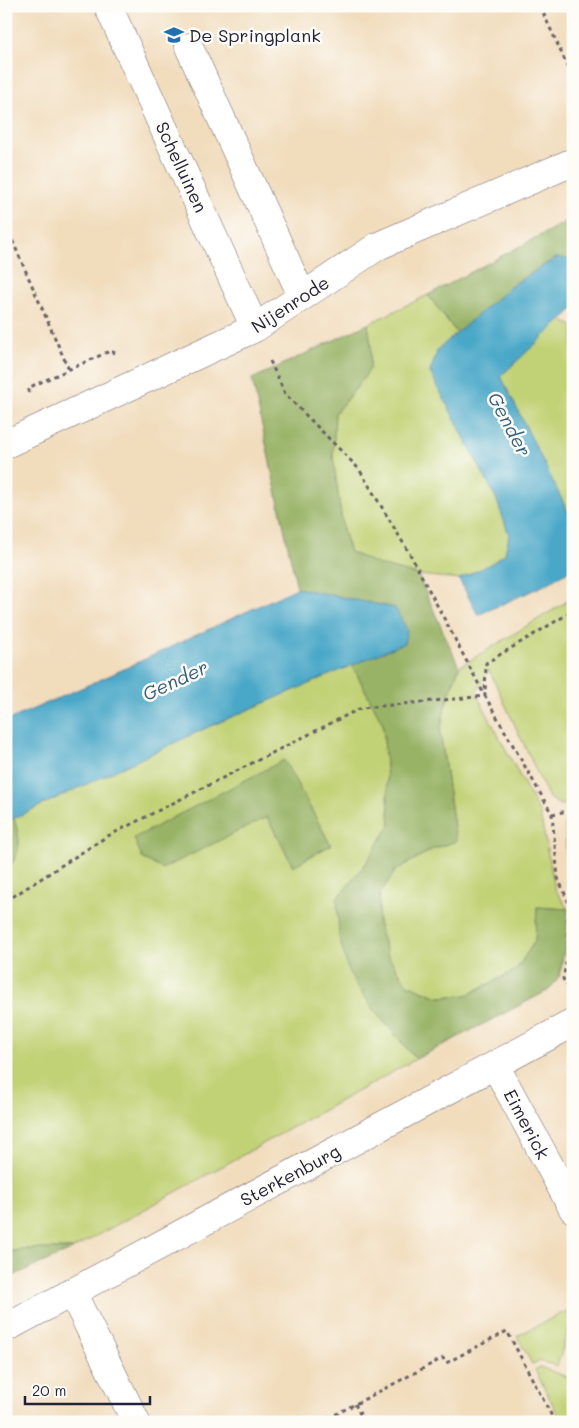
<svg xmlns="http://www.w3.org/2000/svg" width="579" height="1428" font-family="Mali,sans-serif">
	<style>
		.green { fill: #c1d174; stroke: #727a58; fill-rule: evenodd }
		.forest { fill: #98b366; stroke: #5d6a50 }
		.water { fill: #49a7c8; stroke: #366482 }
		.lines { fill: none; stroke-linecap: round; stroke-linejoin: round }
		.street-casing { stroke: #6a6368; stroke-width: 29 }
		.secondary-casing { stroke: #6a6368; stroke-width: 29 }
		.path { stroke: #6a6368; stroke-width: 3; stroke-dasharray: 4 4; stroke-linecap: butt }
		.street { stroke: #fff; stroke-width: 28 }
		.secondary { stroke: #fff; stroke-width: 28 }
		.labels { text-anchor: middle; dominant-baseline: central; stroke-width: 5; stroke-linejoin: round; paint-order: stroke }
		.poi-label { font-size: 18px; fill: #22223b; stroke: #fdfcf7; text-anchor: start }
		.street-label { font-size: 18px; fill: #22223b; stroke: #fdfcf7 }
		.water-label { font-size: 19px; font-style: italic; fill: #345e7a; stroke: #fdfcf7 }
	</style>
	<rect width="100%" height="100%" fill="#fdfcf7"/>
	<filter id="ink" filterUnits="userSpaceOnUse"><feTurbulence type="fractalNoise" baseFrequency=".02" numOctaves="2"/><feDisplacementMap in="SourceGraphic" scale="10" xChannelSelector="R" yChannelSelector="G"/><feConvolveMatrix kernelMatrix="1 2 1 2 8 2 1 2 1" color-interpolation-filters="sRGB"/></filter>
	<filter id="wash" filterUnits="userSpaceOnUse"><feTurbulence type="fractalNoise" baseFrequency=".0096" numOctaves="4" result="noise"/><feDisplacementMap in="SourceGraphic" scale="20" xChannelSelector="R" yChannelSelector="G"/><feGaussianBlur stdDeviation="1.12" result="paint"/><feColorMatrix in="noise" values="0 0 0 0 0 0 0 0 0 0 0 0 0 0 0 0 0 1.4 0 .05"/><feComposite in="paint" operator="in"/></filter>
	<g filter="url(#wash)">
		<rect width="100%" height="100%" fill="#f1dcbc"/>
		<path class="green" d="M428,295L457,333L438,349L430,372L496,498L509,535L505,554L487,566L459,579L418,575L379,565L350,552L343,530L333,457L335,413L358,386L371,346L368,324Z
			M561,320L573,326V522L500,376Z
			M573,598V803L560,805L549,798L489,670L476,693L540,814L555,889L568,909L537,907L535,941L516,970L467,995L438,997L407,984L388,956L378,923L380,893L396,870L433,849L456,841L440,732L445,707L459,667Z
			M352,665L383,724L390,825L366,863L372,1008L416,1059L73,1249H27L6,1252V872C22,850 21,844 14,818L206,728ZM267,817L330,845L293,866Z
			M565,821H573V898L567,885Z
			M566,1311L571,1322L557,1366L539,1361L532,1364L517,1336Z
			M540,1367L573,1379V1422H562L535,1370Z"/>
		<path class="forest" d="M573,218V259L556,258L514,284L457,333L428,295Z
			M368,324L371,346L370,369L358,386L335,413L333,457L343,530L350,552L379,565L418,575L459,667L445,707L440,732L456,841L433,849L396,870L380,893L378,923L388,956L407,984L438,997L467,995L516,970L535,941L537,907L568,909L566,938L560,975L549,990L416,1059L372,1008L349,973L339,937L337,899L366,863L390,825L383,724L352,665L404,643L395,608L297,588L252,379Z
			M284,760L331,845L293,866L267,817L162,869L142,858L134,838Z
			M14,818C21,844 22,850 6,872V822Z
			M27,1249H73L6,1279V1252Z"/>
		<path class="water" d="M556,258L573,259V309L501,376L573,522V568L547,584L478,615L459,579L487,566L505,554L509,535L496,498L430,372L438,349L514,284Z
			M297,588L395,608L407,630L404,643L206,728L6,822V721L113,674Z"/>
	</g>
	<g filter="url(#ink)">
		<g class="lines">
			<defs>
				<path id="street" d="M108,6L255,328
					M189,47L302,296
					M6,444L255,328L378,246L573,162
					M495,1065L573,1209
					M72,1292L136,1422"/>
				<path id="secondary" d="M6,1328L573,1023"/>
			</defs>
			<use href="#street" class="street-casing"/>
			<use href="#secondary" class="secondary-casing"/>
			<path class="path" d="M540,6L573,78
				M6,226L69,370
				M270,361L285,394L359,469L411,556L485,696L552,814L558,878L571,908V939L563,979L569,988
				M28,393L30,387L110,351L115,353
				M552,814L573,810
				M6,901L106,837L361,708L485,696L486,663L573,611
				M355,1404L364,1422
				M321,1422L443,1358L446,1363L507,1331L555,1422"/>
			<use href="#street" class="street"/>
			<use href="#secondary" class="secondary"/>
		</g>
	</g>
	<defs>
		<symbol id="school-bare" viewBox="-9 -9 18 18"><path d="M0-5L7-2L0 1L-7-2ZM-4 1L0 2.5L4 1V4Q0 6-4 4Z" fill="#1f6fb2" stroke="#fdfcf7" stroke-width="2.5" paint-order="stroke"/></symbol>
	</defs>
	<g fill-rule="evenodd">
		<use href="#school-bare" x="160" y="21" width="28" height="28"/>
	</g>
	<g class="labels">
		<g class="poi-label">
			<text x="189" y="35">De Springplank</text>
		</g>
		<g class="street-label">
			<text transform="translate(182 167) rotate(65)">Schelluinen</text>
			<text transform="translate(290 304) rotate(-33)">Nijenrode</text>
			<text transform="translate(527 1124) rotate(62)">Eimerick</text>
			<text transform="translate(290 1175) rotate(-28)">Sterkenburg</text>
		</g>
		<g class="water-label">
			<text transform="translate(510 424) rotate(62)">Gender</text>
			<text transform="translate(175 680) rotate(-25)">Gender</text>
		</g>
	</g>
	<rect width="579" height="1428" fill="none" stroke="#fdfcf7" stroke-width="25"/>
	<path d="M25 1396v8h125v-8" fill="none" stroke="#22223b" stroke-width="2.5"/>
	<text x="32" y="1396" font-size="15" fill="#22223b" stroke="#fdfcf7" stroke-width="4" paint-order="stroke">20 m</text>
</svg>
